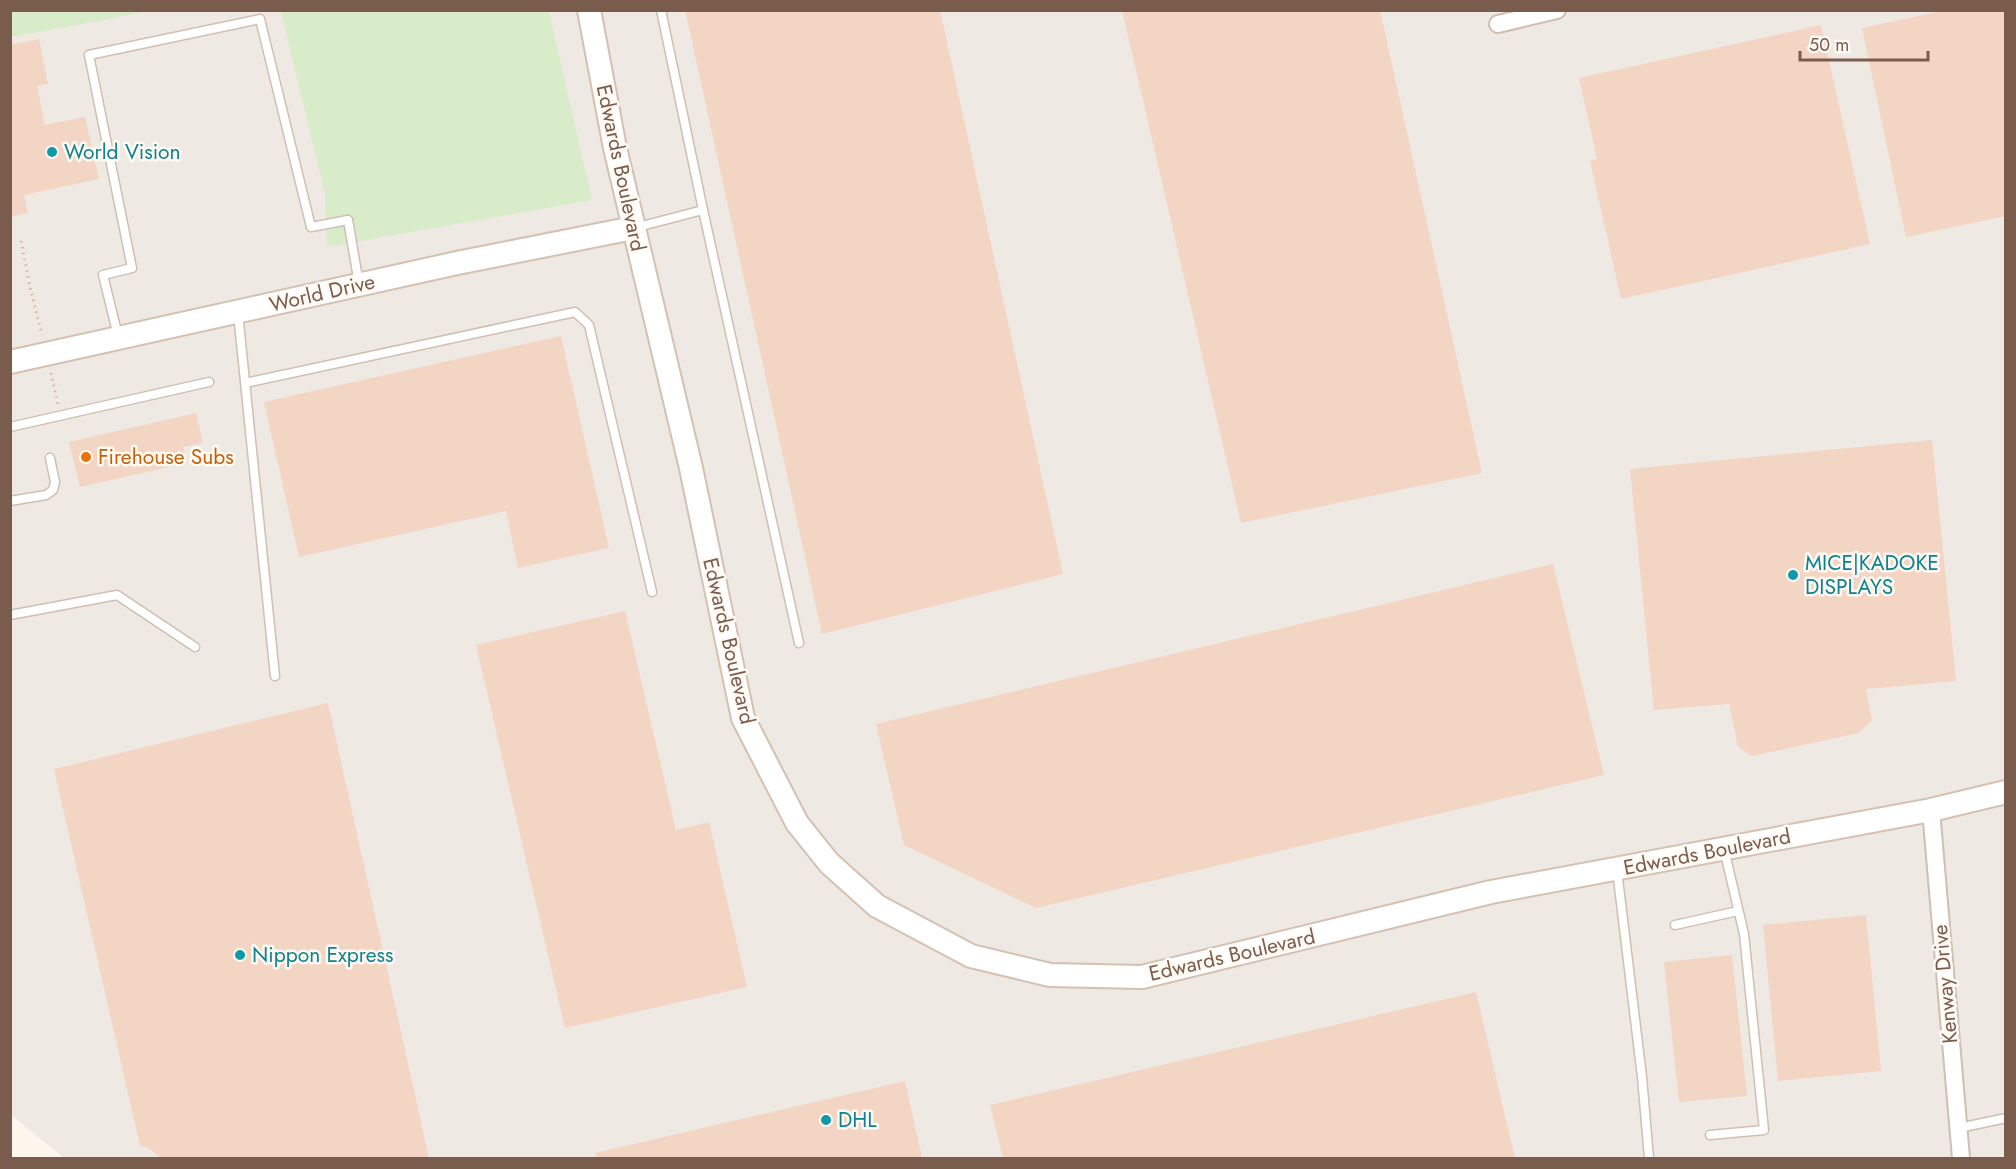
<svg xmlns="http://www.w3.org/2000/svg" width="2016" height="1169" font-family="Jost,sans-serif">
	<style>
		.industrial { fill: #efe9e4 }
		.green { fill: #d8ecc9 }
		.building { fill: #f3d5c3 }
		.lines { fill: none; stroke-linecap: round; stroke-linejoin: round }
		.lane-casing { stroke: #d1beb0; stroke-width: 11 }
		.street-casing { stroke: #d1beb0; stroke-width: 20 }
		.secondary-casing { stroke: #d6c0b0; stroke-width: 26 }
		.path { stroke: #d9b8a5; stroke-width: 3; stroke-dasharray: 1.5 4.5; stroke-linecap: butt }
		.lane { stroke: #fff; stroke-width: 8 }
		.street { stroke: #fff; stroke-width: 16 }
		.secondary { stroke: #fff; stroke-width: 22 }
		.culture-dot { fill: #0f9aa8; stroke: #fffaf3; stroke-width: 2 }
		.food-dot { fill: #e8710a; stroke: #fffaf3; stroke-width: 2 }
		.labels { text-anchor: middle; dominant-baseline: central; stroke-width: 5; stroke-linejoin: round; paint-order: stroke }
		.culture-label { font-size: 21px; fill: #0d838f; stroke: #fffaf3; text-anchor: start }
		.street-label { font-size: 21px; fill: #7a5c4d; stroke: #fffaf3 }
		.food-label { font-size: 21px; fill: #c56008; stroke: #fffaf3; text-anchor: start }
	</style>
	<rect width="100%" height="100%" fill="#fdf6ec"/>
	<path class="industrial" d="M10,11H2005V1158H64L12,1116L11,1109Z"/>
	<path class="green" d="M11,10H145V11L105,20L11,37Z
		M281,11H549L592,200L327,247L325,195Z"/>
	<path class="building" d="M685,10H940L1063,574L822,634Z
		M1122,10H1380L1482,473L1241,523Z
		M1946,10H2006V216L1906,237L1862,28Z
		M1821,25L1870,244L1621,299L1590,161L1597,159L1579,78Z
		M39,39L48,84L37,86L45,125L85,117L99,179L24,195L28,213L10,217V45Z
		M561,336L609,548L518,568L506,511L299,557L264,402Z
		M196,413L203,443L183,447L187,463L80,487L69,442Z
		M1932,440L1956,681L1866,689L1872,720L1859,733L1752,756L1738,747L1729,704L1654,710L1630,469Z
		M1553,564L1604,775L1036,908L904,845L876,724Z
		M625,611L676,830L709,822L747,987L565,1028L476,645Z
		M328,703L429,1158H161L149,1148L140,1146L54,769Z
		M1866,915L1881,1071L1778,1081L1763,925Z
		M1732,955L1747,1096L1679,1102L1664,962Z
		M1476,992L1515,1158H1003L990,1105Z
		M905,1081L922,1158H596L595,1153Z"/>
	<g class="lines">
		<defs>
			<path id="lane" d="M661,10L703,210L799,643
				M634,228L703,210
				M238,313L275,676
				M118,336L103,275L132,268L89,55L260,19L311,227L348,220L359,284
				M245,383L575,312L589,325L652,592
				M10,427L209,382
				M10,501L46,495L53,490L55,482L50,458
				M10,615L117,595L195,647
				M1617,870L1642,1077L1649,1158
				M1675,925L1738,911
				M1959,1128L2006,1118
				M1710,1135L1764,1130L1744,934L1724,849"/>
			<path id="street" d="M1498,24L1557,10
				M1931,810L1961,1158"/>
			<path id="secondary" d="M589,10L615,148L691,468L743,718L797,823L829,863L877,906L971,956L1050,975L1142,977L1491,892L1931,810L2006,792
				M10,362L457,263L633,228"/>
		</defs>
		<use href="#lane" class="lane-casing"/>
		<use href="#street" class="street-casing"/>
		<use href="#secondary" class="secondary-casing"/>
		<path class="path" d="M21,241L30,287L42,335
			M51,373L58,405"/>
		<use href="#lane" class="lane"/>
		<use href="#street" class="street"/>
		<use href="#secondary" class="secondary"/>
	</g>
	<g class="culture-dot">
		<circle cx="52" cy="152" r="6"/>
		<circle cx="1793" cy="575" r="6"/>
		<circle cx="240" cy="955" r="6"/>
		<circle cx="826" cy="1120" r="6"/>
	</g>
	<circle class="food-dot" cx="86" cy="457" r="6"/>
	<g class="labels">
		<g class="culture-label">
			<text x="64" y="152">World Vision</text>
			<text x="1805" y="563">MICE|KADOKE<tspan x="1805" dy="24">DISPLAYS</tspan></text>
			<text x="252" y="955">Nippon Express</text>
			<text x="838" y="1120">DHL</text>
		</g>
		<g class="street-label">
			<text transform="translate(621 168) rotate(78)">Edwards Boulevard</text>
			<text transform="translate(322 293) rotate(-13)">World Drive</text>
			<text transform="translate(729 641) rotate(77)">Edwards Boulevard</text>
			<text transform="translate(1707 852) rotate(-11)">Edwards Boulevard</text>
			<text transform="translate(1232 955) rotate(-13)">Edwards Boulevard</text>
			<text transform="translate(1945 984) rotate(-95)">Kenway Drive</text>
		</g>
		<g class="food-label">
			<text x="98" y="457">Firehouse Subs</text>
		</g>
	</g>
	<rect width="2016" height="1169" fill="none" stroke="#7a5c4d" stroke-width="24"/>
	<path d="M1800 51v9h128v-9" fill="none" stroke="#7a5c4d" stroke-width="3"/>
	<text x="1809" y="51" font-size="18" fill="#7a5c4d" stroke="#fffaf3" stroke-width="4.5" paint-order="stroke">50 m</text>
</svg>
